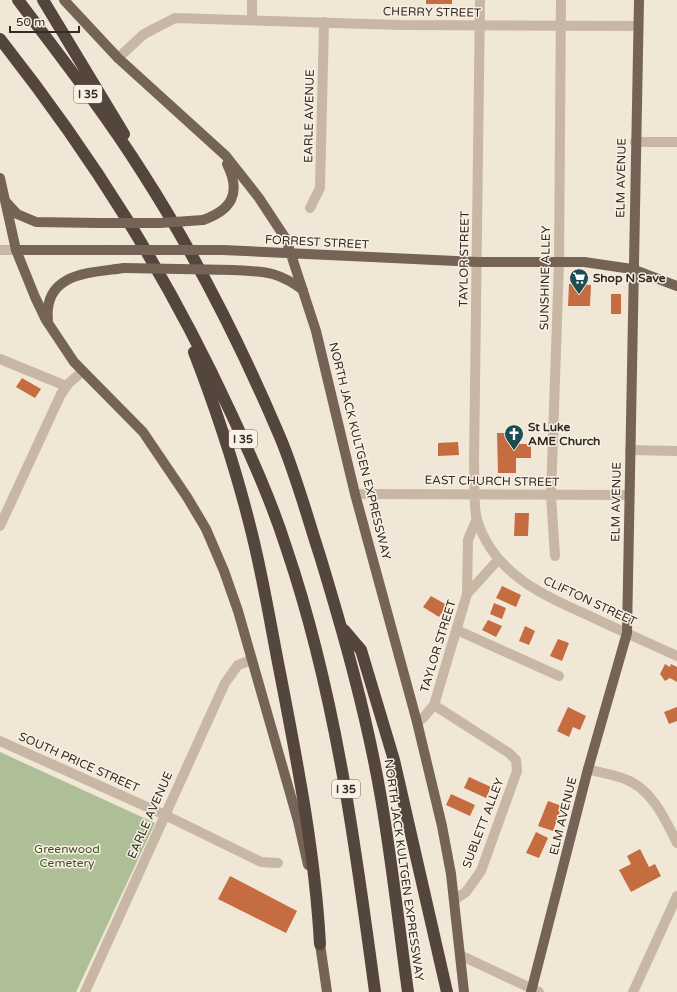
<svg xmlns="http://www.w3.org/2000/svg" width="677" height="992" font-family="'Varela Round',sans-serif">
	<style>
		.green { fill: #aebf98 }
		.building { fill: #c56c41 }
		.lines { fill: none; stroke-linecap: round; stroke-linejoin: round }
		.minor { stroke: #c8b7a4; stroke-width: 10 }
		.major { stroke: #756356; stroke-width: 10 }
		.highway { stroke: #54463c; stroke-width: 12 }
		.major-bridge { stroke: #756356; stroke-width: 10 }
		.labels { text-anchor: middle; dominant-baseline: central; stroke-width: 3; stroke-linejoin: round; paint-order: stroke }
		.shield { fill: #f9f1e3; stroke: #6e665e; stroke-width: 1 }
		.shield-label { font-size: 11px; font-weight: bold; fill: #332b25 }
		.street-label { font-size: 12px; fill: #332b25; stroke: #f9f1e3 }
		.poi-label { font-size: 12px; font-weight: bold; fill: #332b25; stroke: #f9f1e3; text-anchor: start }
		.park-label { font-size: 12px; fill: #3f5129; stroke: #f9f1e3 }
	</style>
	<rect width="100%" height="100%" fill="#f0e7d7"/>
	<path class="green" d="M0,752L155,823L76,992H0Z"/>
	<path class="building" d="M426,0H452V4H426Z
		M569,284L591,285L590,306H568Z
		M611,294H621V314H611Z
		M22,378L41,389L35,398L16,387Z
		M497,433H509V444H531V458H516V473H498Z
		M458,442L459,455L438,456V443Z
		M515,513H529L528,536H514Z
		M502,586L521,595L516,607L496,598Z
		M431,596L447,605L439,617L423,607Z
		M494,603L506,608L502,619L490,614Z
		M488,620L502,626L496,637L482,630Z
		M525,626L535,631L529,645L519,641Z
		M558,639L569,643L562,661L550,656Z
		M665,664L670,667L671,664L677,667V682L670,678L665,681L660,674Z
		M568,707L586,716L580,730L573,727L569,737L557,731Z
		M677,707V721L669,724L664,712Z
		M469,777L491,787L486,798L464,788Z
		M451,794L475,805L470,816L446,805Z
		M548,801L562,806L553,831L538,826Z
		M536,832L548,838L539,858L526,853Z
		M640,849L649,867L655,864L661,876L631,892L619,870L631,864L627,856Z
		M230,876L297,911L286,933L218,899Z"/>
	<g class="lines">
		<path class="minor" d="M480,0L474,462C475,478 473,506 477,520C494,575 545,596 594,618C621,631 649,643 677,656
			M252,20V0
			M118,58L144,34L175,18L400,25L638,26
			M635,142H677
			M310,208L320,188L324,22
			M0,250H16
			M0,359L66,386
			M630,450L677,451
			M355,494L629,495
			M0,526L61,394L69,383L83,371
			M555,556L551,495L559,263L561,0
			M467,594L468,540L477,518
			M457,630L559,676
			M434,705L509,753L516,760L517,771L481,871L466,892L454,900
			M417,722L423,718L434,705L467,594L498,560
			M0,741L165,815L261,862L278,863
			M588,769C600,773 613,774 625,779C652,789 665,819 677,843
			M460,955L539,992
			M85,992L225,683L238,665L251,660
			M633,992L677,896"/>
		<path class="major" d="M64,0L118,58L226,156L259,198L286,239L316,331L355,494L417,722L442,826L451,874L464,992
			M0,178L16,250L35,297L46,320L74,362L143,432L187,497L206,529L224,571L238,611L298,821L308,865
			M5,201L17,214L36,222L98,223
			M203,220C231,210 242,194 227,164
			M16,250H112
			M223,250L477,262H584L632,269L677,286
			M233,270C264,272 276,270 303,290
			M48,321C43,272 90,273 124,268
			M319,937L327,992
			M531,992L588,769L627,633L639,0"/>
		<path class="highway" d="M18,0C60,56 104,112 142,172C196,256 241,345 280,437C296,475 307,516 320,556C344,635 367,716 381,798C392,862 399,927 408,992
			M43,0L124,134
			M0,39C93,157 167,275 230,411C251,456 271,500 286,547C335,691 355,842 375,992
			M194,352C216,409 235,466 250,526C263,576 271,628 281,678C298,766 315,854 320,944
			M344,630L361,650L394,760L447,992"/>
		<path class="major-bridge" d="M98,223H160L203,220
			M112,250H223
			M124,268L233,270"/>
	</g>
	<defs>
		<symbol id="supermarket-pin" viewBox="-11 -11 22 30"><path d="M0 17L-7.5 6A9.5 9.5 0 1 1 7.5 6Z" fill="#1c4c54" stroke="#f9f1e3"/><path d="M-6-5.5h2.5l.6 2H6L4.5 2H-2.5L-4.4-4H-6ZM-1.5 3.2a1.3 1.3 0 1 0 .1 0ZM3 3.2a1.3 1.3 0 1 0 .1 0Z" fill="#fff"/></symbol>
		<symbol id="church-pin" viewBox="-11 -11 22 30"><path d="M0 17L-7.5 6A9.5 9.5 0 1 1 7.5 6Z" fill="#1c4c54" stroke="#f9f1e3"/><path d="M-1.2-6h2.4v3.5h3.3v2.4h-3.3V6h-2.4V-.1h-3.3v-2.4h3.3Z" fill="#fff"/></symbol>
	</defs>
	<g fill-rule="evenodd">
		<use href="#supermarket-pin" x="568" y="267" width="22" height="30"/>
		<use href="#church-pin" x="503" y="423" width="22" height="30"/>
	</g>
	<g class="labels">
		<g class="shield">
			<rect x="74" y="85" width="28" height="18" rx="3"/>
			<rect x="229" y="430" width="28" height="18" rx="3"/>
			<rect x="332" y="780" width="28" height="18" rx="3"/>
		</g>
		<g class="shield-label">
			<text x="88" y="94">I 35</text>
			<text x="243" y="439">I 35</text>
			<text x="346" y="789">I 35</text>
		</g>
		<g class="street-label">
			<text transform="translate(432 12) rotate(1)">CHERRY STREET</text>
			<text transform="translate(309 116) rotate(-89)">EARLE AVENUE</text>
			<text transform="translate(621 178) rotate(-89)">ELM AVENUE</text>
			<text transform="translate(317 242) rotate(3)">FORREST STREET</text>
			<text transform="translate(464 259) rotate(-89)">TAYLOR STREET</text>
			<text transform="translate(545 278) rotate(-89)">SUNSHINE ALLEY</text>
			<text transform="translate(360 451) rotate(76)">NORTH JACK KULTGEN EXPRESSWAY</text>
			<text transform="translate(492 481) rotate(1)">EAST CHURCH STREET</text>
			<text transform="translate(616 502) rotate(-89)">ELM AVENUE</text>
			<text transform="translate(590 601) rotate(25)">CLIFTON STREET</text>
			<text transform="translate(438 646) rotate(-73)">TAYLOR STREET</text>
			<text transform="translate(79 762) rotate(24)">SOUTH PRICE STREET</text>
			<text transform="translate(150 815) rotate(-66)">EARLE AVENUE</text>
			<text transform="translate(563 816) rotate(-76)">ELM AVENUE</text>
			<text transform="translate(483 823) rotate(-69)">SUBLETT ALLEY</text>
			<text transform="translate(404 870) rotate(82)">NORTH JACK KULTGEN EXPRESSWAY</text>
		</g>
		<g class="poi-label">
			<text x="593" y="278">Shop N Save</text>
			<text x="528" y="427">St Luke<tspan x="528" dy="14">AME Church</tspan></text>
		</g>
		<g class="park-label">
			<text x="67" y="849">Greenwood<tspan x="67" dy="14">Cemetery</tspan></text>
		</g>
	</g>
	<path d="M10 26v6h69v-6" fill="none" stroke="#332b25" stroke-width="2"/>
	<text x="16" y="26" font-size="12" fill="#332b25" stroke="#f9f1e3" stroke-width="3" paint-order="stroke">50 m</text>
</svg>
